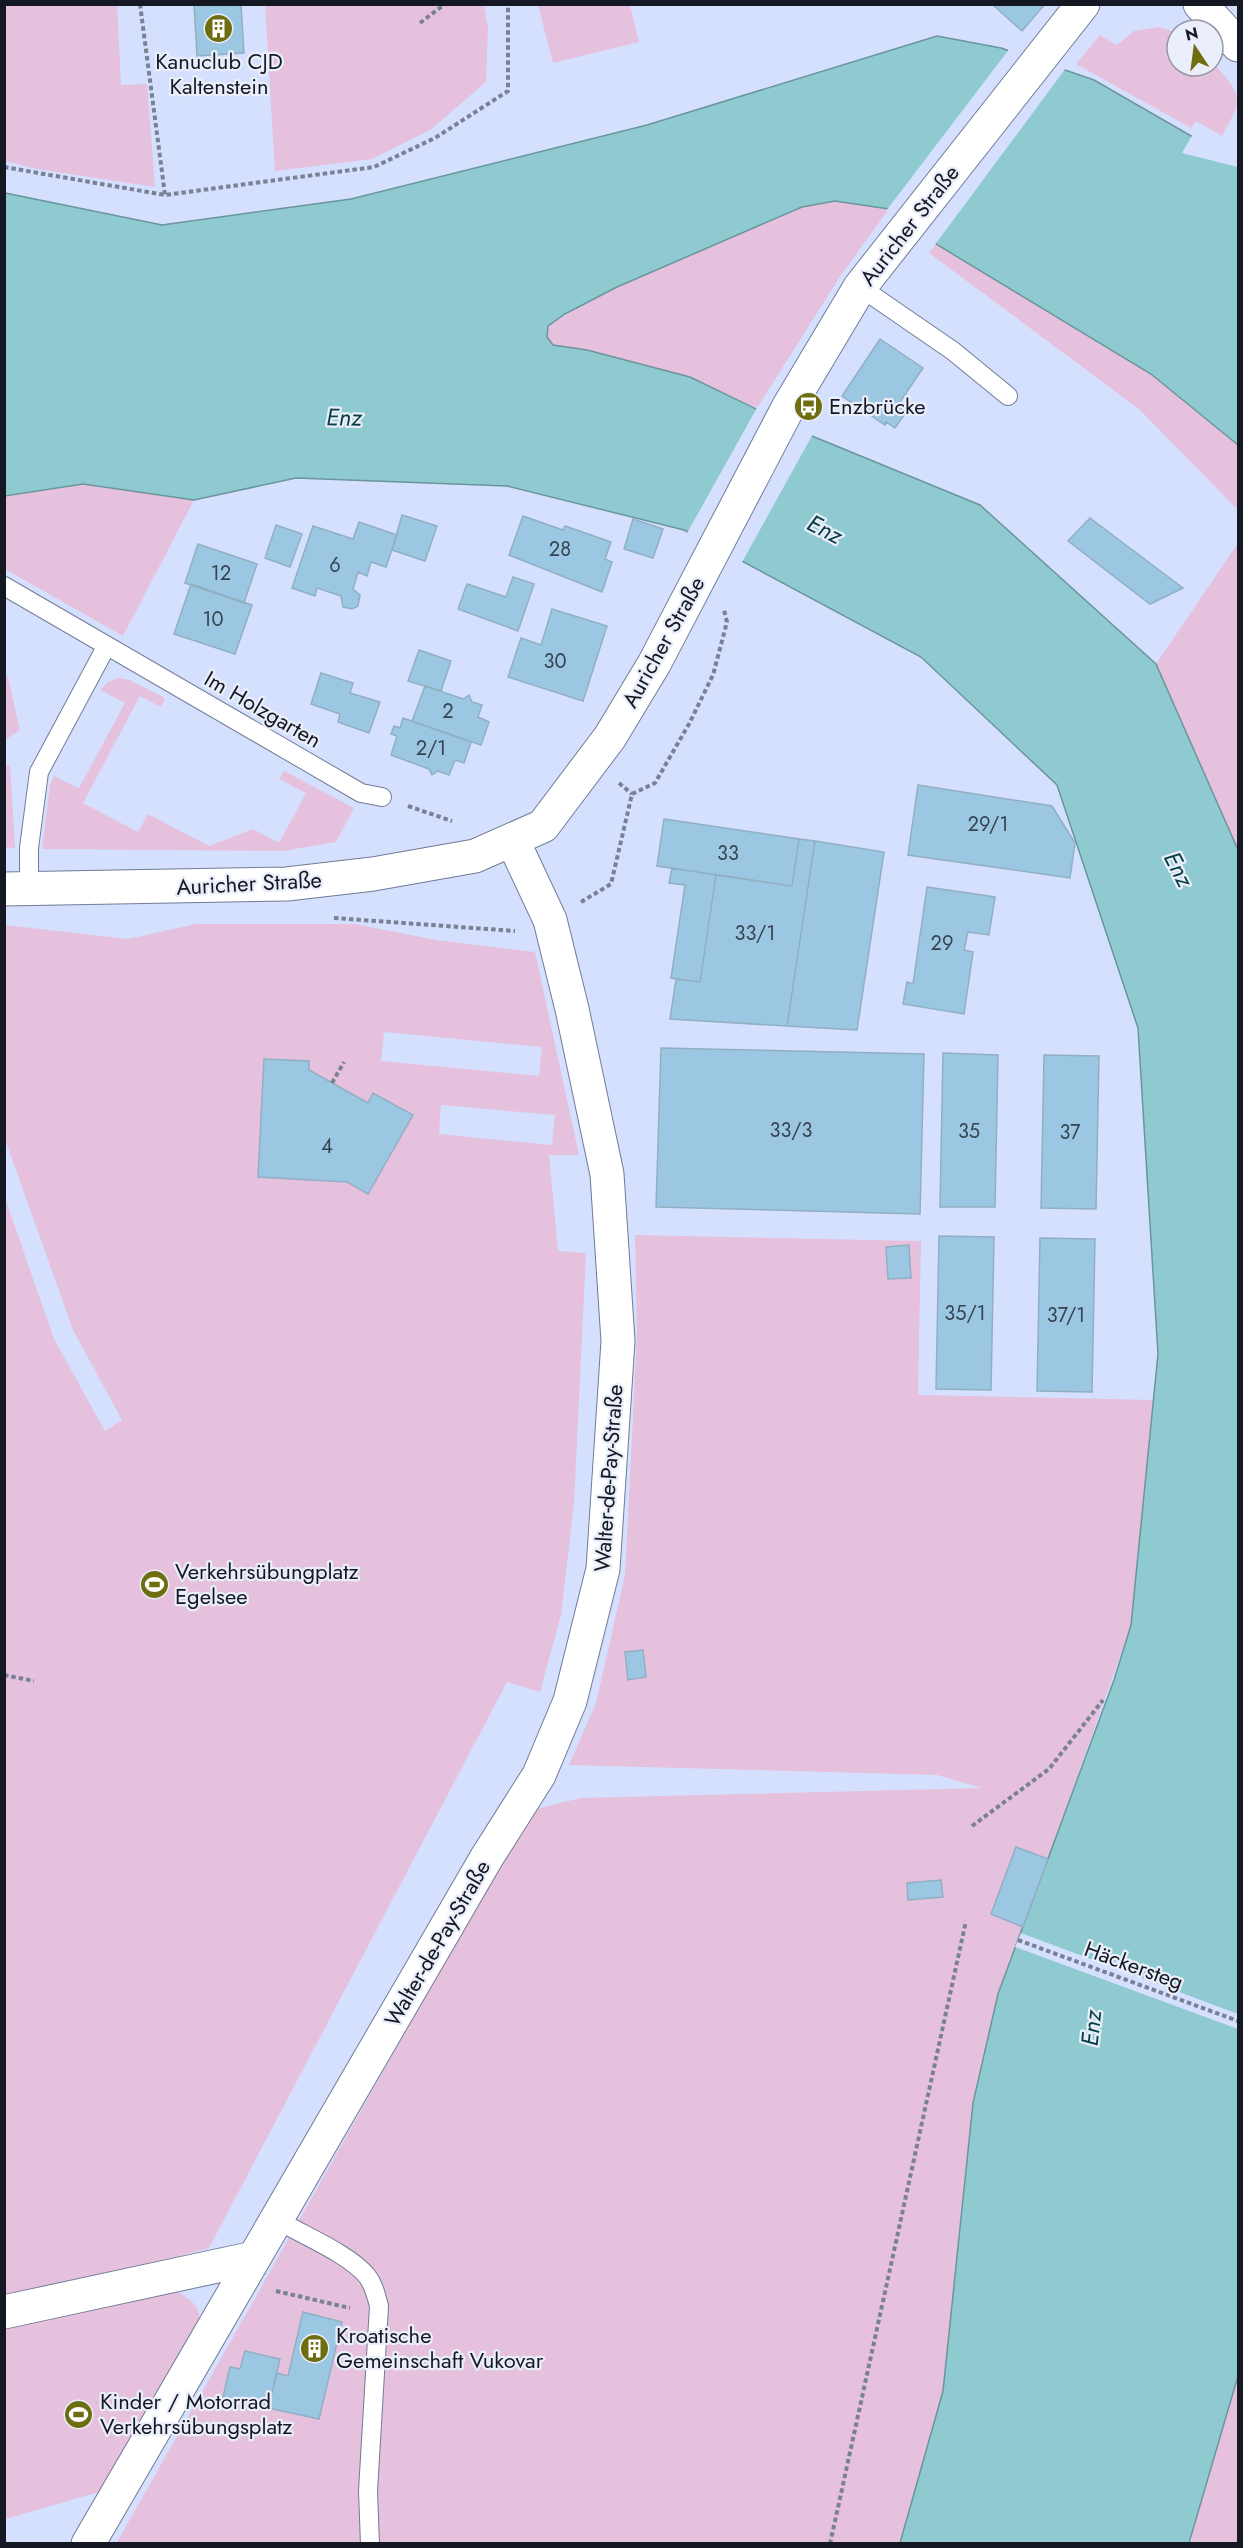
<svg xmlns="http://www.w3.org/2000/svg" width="1243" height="2548" font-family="Jost,sans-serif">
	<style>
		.green { fill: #e5c1de; fill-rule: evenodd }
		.water { fill: #90cad1; stroke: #6b959c; stroke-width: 1.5 }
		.pier { fill: #d4e0fe }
		.building { fill: #9cc7e3; stroke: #91afc2; stroke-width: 1.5 }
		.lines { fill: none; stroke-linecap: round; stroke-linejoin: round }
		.service-casing { stroke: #717b96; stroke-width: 20 }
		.minor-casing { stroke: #717b96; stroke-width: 35 }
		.tertiary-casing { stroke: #717b96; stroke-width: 35 }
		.path { stroke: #798195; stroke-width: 4; stroke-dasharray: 4.5 3; stroke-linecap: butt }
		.service { stroke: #fff; stroke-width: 18 }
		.minor { stroke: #fff; stroke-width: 33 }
		.tertiary { stroke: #fff; stroke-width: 33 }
		.labels { text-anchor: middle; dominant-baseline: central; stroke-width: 4.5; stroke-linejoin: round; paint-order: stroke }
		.number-label { font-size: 20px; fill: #364452 }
		.poi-label { font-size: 22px; fill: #141822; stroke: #e9eefa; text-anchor: start }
		.street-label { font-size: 22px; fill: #141822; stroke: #e9eefa }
		.water-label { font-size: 24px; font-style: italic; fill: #053e43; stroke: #e9eefa }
	</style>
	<rect width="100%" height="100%" fill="#d4e0fe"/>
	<path class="green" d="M4,5H117L121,85L147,84L155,187L37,169L5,161Z
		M265,5H484L488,28L486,82L430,130L372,159L275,171Z
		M538,5H630L639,42L553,63Z
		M1160,27L1177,33V66H1213V63C1243,95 1243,99 1222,136L1196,121L1191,128L1076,64L1100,35L1117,45L1134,31Z
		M835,201L889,209L841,275L757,408L690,377L587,350L552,345L547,337L548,326L557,320L617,287L802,207Z
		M936,244L1151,374L1227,434L1238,445V510L1139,409L929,253Z
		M83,484L194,500L123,636L5,569V496Z
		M1238,543V850L1156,664Z
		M5,673L8,678L20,730L5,740Z
		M118,678L129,680L165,698L161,707L140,696L83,803L138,832L148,814L209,846L253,829L279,843L306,793L279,779L284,771L354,808L336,842L283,851L42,849L50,785L54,776L79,788L125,703L100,690L108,682Z
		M10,765L15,848L5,847V766Z
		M196,924H355L436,940L535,952L579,1155H549L558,1251L586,1253L574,1503L561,1615L540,1692L507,1682L209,2248L5,2304L4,1195L54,1339L105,1431L122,1420L73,1330L5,1139V925L128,939ZM384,1032L542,1047L539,1076L381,1061ZM441,1105L555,1115L552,1145L439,1134Z
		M635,1235L921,1241L918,1395L1154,1400L1131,1625L1048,1859L1016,1847L991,1914L1023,1927L998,1994L973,2103L943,2391L900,2543L116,2544L531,1810L581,1798L982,1788L937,1775L569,1765L596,1703L625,1575L637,1336Z
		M176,2291C200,2304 201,2311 200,2338L106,2490L5,2519V2321Z
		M1238,2376V2543L1190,2544L1218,2437Z"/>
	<path class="water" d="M937,36L1001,48L1094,80L1238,163V445L1151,374L936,244L889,209L835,201L802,207L617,287L565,314L548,326L547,337L553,345L587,350L690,377L812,436L980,505L1156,664L1238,850V2376L1189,2543H900L943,2391L973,2103L998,1994L1114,1680L1131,1625L1158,1354L1138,1028L1057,785L921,657L684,530L507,486L296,478L194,500L83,484L5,496V193L162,225L351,199L647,125Z"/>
	<path class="pier" d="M1010,48L1066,68L934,246L886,211Z
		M1193,134L1238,160V167L1182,153Z
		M758,406L813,434L741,564L686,535Z
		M1021,1933L1238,2014V2029L1015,1947Z"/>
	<path class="building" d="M194,4H241L244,53L197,56Z
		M992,4H1045L1022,31Z
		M880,339L923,368L900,402L909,408L895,428L886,422L885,425L842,396Z
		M402,515L437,526L425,561L392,550Z
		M523,516L563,530L565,526L611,542L605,559L612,562L602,592L509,555Z
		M1090,518L1183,588L1150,604L1068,541Z
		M633,519L663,529L653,558L624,549Z
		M359,522L397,535L386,567L371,562L367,576L358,572L353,589L360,595L358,606L352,609L343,607L341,596L317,588L315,596L292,588L313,526L353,539Z
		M276,525L302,534L290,567L265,558Z
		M198,544L257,564L244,603L185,583Z
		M513,577L534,584L518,631L458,609L467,584L506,597Z
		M191,584L252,605L235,654L174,634Z
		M552,609L607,626L583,701L508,677L521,638L541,645Z
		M419,650L451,661L441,691L408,681Z
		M321,673L353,683L350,693L380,702L369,733L338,722L340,714L311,704Z
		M425,686L463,699L469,695L472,702L482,705L478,717L489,722L481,745L412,721Z
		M403,718L471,742L464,763L455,760L449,775L438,771L432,775L429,769L391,755L397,736L391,734L394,726L400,728Z
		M918,785L1052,806L1075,843L1070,878L908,855Z
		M664,819L799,839L792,886L657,866Z
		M799,839L815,841L787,1026L670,1019L676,979L700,982L716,875L792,886Z
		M815,841L884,852L857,1030L787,1026Z
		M672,868L716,875L700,982L671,978L685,885L669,883Z
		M927,887L995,897L989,935L968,932L964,950L973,952L964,1014L903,1004L907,982L913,984Z
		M661,1048L924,1054L920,1214L656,1207Z
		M943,1053L998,1055L995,1207H940Z
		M1044,1055L1099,1056L1096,1209L1041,1208Z
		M264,1059L309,1061V1070L368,1103L373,1093L413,1115L368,1194L347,1182L258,1177Z
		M939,1236L994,1237L991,1390L936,1389Z
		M1040,1238L1095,1239L1092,1392L1037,1391Z
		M909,1245L911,1278L888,1279L886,1247Z
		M643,1650L646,1677L628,1680L625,1652Z
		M1016,1847L1048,1859L1023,1927L991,1914Z
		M941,1880L943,1897L908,1900L907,1883Z
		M303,2312L342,2322L319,2419L268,2408L277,2373L288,2376Z
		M245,2351L280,2359L268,2408L223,2397L230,2367L240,2369Z"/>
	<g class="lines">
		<defs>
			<path id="service" d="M860,287L953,351L1008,396
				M4,586L361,793L382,797
				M29,890V848L39,772L106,647
				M283,2223C307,2237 350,2255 367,2276C374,2285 376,2295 379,2306L368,2491L370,2544"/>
			<path id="minor" d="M4,2312L254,2258
				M88,2544L487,1857L539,1775L570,1701L603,1569L618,1341L607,1174L572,1009L550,920L513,841"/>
			<path id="tertiary" d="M1200,4L1238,45
				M4,889L287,884L373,874L475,856L543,826L610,737L654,664L789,406L860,287L1083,4"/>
		</defs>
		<use href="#service" class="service-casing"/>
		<use href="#minor" class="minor-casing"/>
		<use href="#tertiary" class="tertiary-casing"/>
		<path class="path" d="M140,4L165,195
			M420,23L445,4
			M4,167L165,195L374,167L435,138L508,91V4
			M619,783L632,794
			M408,806L452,821
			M581,902L611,884L632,794L655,783L689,724L713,675L727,622L724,610
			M334,918L515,931
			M332,1083L344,1062
			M4,1675L34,1681
			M972,1826L1049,1769L1103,1700
			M1018,1940L1238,2021
			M276,2291L350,2308
			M830,2544L966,1921"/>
		<use href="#service" class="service"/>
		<use href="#minor" class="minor"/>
		<use href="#tertiary" class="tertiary"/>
	</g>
	<defs>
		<symbol id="building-disc" viewBox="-11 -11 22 22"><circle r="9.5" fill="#6e6e11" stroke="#e9eefa"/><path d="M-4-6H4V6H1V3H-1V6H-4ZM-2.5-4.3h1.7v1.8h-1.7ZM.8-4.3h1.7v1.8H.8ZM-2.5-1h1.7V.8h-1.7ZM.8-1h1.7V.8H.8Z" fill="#fff"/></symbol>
		<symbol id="bus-disc" viewBox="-11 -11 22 22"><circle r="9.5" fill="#6e6e11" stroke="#e9eefa"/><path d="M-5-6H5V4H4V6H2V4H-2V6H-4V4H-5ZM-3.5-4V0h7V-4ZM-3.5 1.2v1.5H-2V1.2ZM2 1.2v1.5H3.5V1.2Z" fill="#fff"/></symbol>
		<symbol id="stadium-disc" viewBox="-11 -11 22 22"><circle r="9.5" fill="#6e6e11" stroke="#e9eefa"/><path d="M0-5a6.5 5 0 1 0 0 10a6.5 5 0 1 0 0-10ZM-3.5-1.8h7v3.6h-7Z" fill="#fff"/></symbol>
	</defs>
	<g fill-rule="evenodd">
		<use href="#building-disc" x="202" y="12" width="33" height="33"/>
		<use href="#bus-disc" x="792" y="390" width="33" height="33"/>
		<use href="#stadium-disc" x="138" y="1568" width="33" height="33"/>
		<use href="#building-disc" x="298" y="2332" width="33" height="33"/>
		<use href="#stadium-disc" x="62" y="2398" width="33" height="33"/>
	</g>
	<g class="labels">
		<g class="number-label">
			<text x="560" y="549">28</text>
			<text x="335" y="565">6</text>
			<text x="221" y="573">12</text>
			<text x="213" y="619">10</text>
			<text x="555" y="661">30</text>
			<text x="448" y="711">2</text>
			<text x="431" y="748">2/1</text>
			<text x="988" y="824">29/1</text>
			<text x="728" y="853">33</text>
			<text x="755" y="933">33/1</text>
			<text x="942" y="943">29</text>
			<text x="791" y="1130">33/3</text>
			<text x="969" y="1131">35</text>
			<text x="1070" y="1132">37</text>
			<text x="327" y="1146">4</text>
			<text x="965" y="1313">35/1</text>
			<text x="1066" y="1315">37/1</text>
		</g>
		<g class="poi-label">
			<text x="219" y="61" text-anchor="middle">Kanuclub CJD<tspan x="219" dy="25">Kaltenstein</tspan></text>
			<text x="829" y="406">Enzbrücke</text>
			<text x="175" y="1571">Verkehrsübungplatz<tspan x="175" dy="25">Egelsee</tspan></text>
			<text x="336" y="2335">Kroatische<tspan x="336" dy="25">Gemeinschaft Vukovar</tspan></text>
			<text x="100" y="2401">Kinder / Motorrad<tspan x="100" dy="25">Verkehrsübungsplatz</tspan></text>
		</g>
		<g class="street-label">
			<text transform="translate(909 225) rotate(-52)">Auricher Straße</text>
			<text transform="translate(663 642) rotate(-61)">Auricher Straße</text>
			<text transform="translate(263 709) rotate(30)">Im Holzgarten</text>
			<text transform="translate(249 883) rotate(-3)">Auricher Straße</text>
			<text transform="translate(608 1478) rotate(-86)">Walter-de-Pay-Straße</text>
			<text transform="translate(437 1943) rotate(-60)">Walter-de-Pay-Straße</text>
			<text transform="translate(1134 1965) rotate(20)">Häckersteg</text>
		</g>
		<g class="water-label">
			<text transform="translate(344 417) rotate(1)">Enz</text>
			<text transform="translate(825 529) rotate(27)">Enz</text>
			<text transform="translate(1179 869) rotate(63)">Enz</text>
			<text transform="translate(1091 2028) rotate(-84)">Enz</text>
		</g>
	</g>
	<rect width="1243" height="2548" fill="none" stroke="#141822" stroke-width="12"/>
	<g transform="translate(1195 48) rotate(347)"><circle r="28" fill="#e9eefa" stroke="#9498a4" stroke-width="1.5"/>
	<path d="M0-4.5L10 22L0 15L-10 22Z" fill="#6e6e11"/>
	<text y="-9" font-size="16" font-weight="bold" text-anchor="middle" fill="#141822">N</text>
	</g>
</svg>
